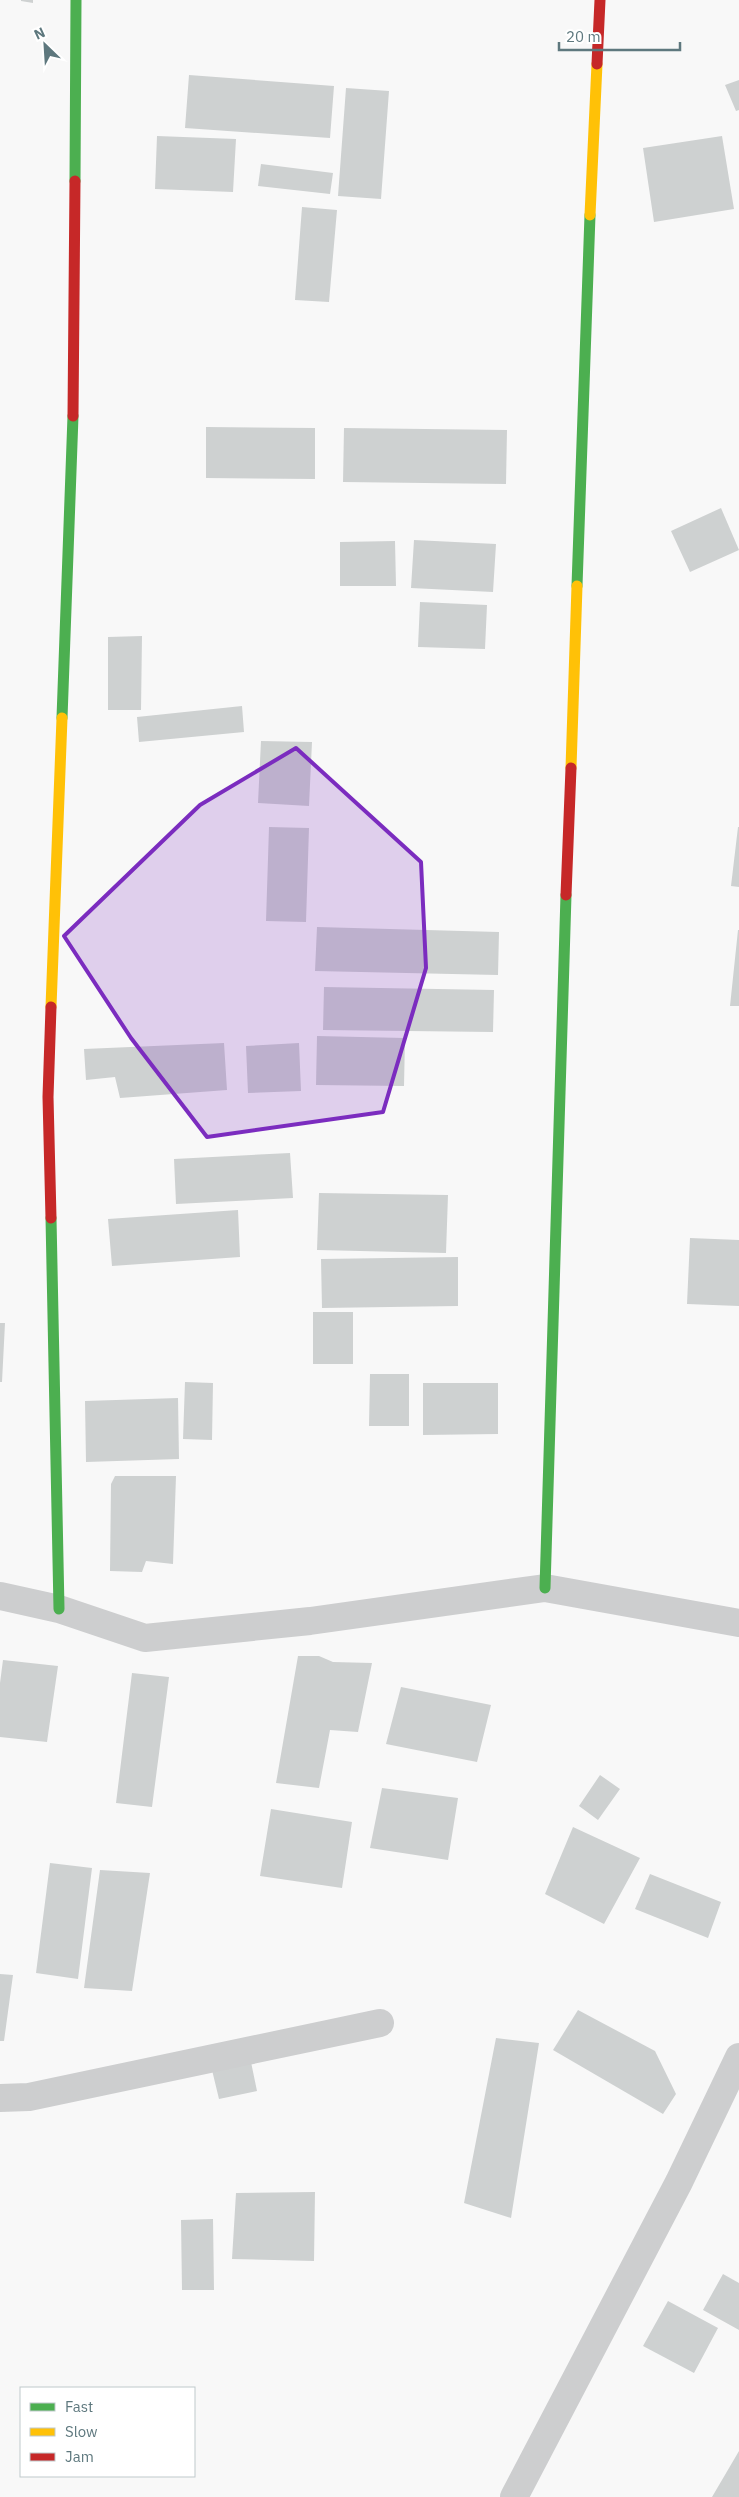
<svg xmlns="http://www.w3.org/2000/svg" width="739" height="2497" font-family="'IBM Plex Sans',sans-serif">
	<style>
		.building { fill: #ced1d1 }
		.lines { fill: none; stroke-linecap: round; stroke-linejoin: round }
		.street { stroke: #cdcecf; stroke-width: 28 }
		.fast { stroke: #4caf50; stroke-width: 11 }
		.slow { stroke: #ffc107; stroke-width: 11 }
		.jam { stroke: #c62828; stroke-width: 11 }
		.marked { fill: #7b2cbf; fill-opacity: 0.2; stroke: #7b2cbf; stroke-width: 4; stroke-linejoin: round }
	</style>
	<rect width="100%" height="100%" fill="#f8f8f8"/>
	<path class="building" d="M21,0H33V3L21,1Z
		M189,75L334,86L330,138L185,128Z
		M739,80V110L736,111L725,85Z
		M346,88L389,91L381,199L338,196Z
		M157,136L236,139L233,192L155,189Z
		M722,136L734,209L654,222L643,148Z
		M261,164L333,173L330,194L258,186Z
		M302,207L337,210L329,302L295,300Z
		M206,427L315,428V479L206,478Z
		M344,428L507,430L506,484L343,482Z
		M721,508L739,550L690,572L671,531Z
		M414,540L496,544L493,592L411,588Z
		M395,541L396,586H340V542Z
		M420,602L487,605L485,649L418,647Z
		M142,636L141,710H108V637Z
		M242,706L244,732L139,742L137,717Z
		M261,741L312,742L309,806L258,803Z
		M269,827L309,828L306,922L266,921Z
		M738,827H739V887L731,886Z
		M317,927L499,932L498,975L315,971Z
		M738,930H739V1006H730Z
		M324,987L494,990L493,1032L323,1030Z
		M317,1036L405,1038L404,1086L316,1085Z
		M224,1043L227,1090L120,1098L115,1077L86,1080L84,1049Z
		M299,1043L301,1091L248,1093L246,1046Z
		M290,1153L293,1198L176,1204L174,1159Z
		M319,1193L448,1195L446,1253L317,1250Z
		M238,1210L240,1257L112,1266L108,1219Z
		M690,1238L739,1240V1306L687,1304Z
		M458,1257V1306L322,1308L321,1259Z
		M313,1312H353V1364H313Z
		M0,1323H5L2,1382H0Z
		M370,1374H409V1426H369Z
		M185,1382L213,1383L212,1440L183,1439Z
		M423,1383H498V1434L423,1435Z
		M178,1398L179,1459L86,1462L85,1401Z
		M115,1476H176L173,1564L146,1561L142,1572L110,1571L111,1484Z
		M298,1656H319L333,1662L372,1663L358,1732L330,1730L319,1788L276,1783Z
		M3,1660L58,1666L47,1742L0,1737V1683Z
		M132,1673L169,1677L152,1807L116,1803Z
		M401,1687L491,1705L477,1762L386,1744Z
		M600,1775L620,1789L598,1820L579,1806Z
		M382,1788L458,1798L448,1860L370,1848Z
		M271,1809L352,1822L342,1888L260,1876Z
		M573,1827L640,1858L604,1924L545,1894Z
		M50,1863L92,1868L78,1979L36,1973Z
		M100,1870L150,1873L132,1991L84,1988Z
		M650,1874L721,1902L708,1938L635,1909Z
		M0,1974L13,1975L4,2041H0Z
		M578,2010L655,2051L676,2094L663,2114L553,2050Z
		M496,2038L539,2043L511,2218L464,2203Z
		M251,2062L257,2091L219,2099L212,2070Z
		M315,2192L314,2261L232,2259L236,2193Z
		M213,2219L214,2290H182L181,2220Z
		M723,2274L739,2283V2330L703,2310Z
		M668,2301L718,2328L694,2373L643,2346Z
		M739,2451V2497H712Z"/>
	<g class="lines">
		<path class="street" d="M0,1596L59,1609L145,1638L310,1621L545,1588L739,1623
			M0,2098L29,2097L380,2023
			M514,2497L679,2182L739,2057"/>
		<path class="fast" d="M75,181L76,0
			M577,586L590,215
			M62,718L73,416
			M51,1218L59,1609
			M545,1588L566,895"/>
		<path class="slow" d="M590,215L597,64
			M571,768L577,586
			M51,1007L62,718"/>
		<path class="jam" d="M597,64L600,0
			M73,416L75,181
			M566,895L571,768
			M51,1218L48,1097L51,1007"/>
	</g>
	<path class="marked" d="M296,748L421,862L426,968L383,1112L207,1137L131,1038L64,936L200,805Z"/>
	<rect x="20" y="2387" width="175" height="90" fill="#ffffff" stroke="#bfc9cb"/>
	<rect x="30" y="2403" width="25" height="8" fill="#4caf50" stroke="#bfc9cb"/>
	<text x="65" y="2412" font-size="15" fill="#5e787e">Fast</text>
	<rect x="30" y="2428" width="25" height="8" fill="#ffc107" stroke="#bfc9cb"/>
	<text x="65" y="2437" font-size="15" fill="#5e787e">Slow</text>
	<rect x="30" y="2453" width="25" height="8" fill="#c62828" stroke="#bfc9cb"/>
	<text x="65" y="2462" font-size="15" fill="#5e787e">Jam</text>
	<g transform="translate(45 45) rotate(335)" stroke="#ffffff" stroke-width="4" paint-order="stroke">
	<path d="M0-4L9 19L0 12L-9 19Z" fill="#5e787e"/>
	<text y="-8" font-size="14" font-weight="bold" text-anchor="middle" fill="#5e787e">N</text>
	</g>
	<path d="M559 42v8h121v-8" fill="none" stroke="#5e787e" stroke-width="2.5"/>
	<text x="566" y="42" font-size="15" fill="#5e787e" stroke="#ffffff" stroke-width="4" paint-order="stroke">20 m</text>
</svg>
